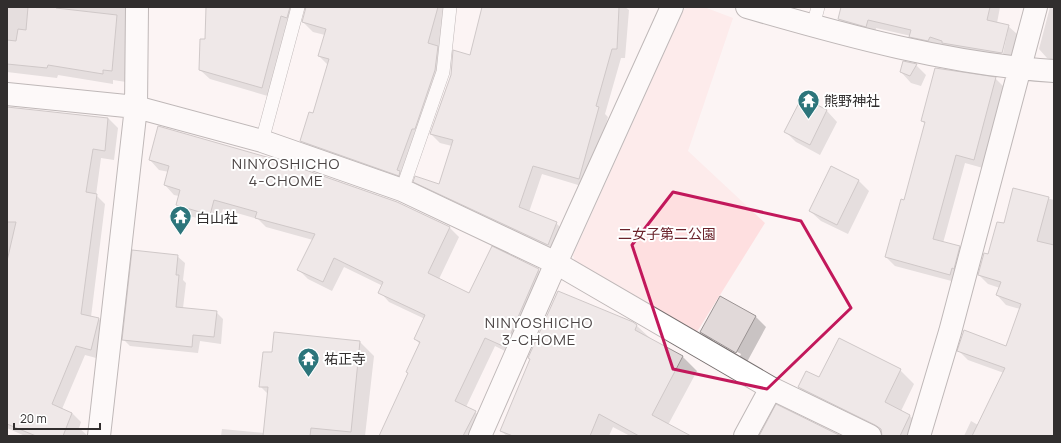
<svg xmlns="http://www.w3.org/2000/svg" width="1061" height="443" font-family="Manrope,'Noto Sans JP',sans-serif">
	<style>
		.green { fill: #fedfe0 }
		.shadow { fill: #0003; fill-rule: evenodd }
		.building { fill: #e1d9d9; stroke: #9a9393 }
		.lines { fill: none; stroke-linecap: round; stroke-linejoin: round }
		.lane-casing { stroke: #766f6f; stroke-width: 14 }
		.street-casing { stroke: #766f6f; stroke-width: 24 }
		.lane { stroke: #fff; stroke-width: 13 }
		.street { stroke: #fff; stroke-width: 22 }
		.marked { fill: none; stroke: #c2185b; stroke-width: 3; stroke-linejoin: round }
		.labels { text-anchor: middle; dominant-baseline: central; stroke-width: 4; stroke-linejoin: round; paint-order: stroke }
		.poi-label { font-size: 14px; fill: #312e2e; stroke: #fff; text-anchor: start }
		.park-label { font-size: 14px; fill: #6b232b; stroke: #fff }
		.neighbourhood-label { font-size: 15px; letter-spacing: 1px; fill: #4c4545; stroke: #fff }
	</style>
	<rect width="100%" height="100%" fill="#fcf4f4"/>
	<path class="green" d="M690,7H704L733,18L688,151L765,223L695,335L577,269L573,255L684,9Z"/>
	<path class="shadow" d="M7,7H132L133,83L113,80V84L58,75L57,78L7,72Z
		M207,7H450L439,48L447,56L409,182L311,150L301,141L313,114L328,65L319,56L325,35L313,32L303,22L306,10L302,11L271,97L210,79L200,70L206,40Z
		M485,7H625L629,10L625,58H621L605,114L608,117L588,188L542,174L529,212L556,223L565,232L557,254L424,190L415,181L440,185L452,146L440,143L431,134L471,56Z
		M842,7H1000L997,23L1008,26L1017,34L1010,61L919,45L911,36L876,28L875,35L848,28L839,19ZM1006,30H1008L1002,58H1000Z
		M1050,7H1054V60L1047,58L1039,49Z
		M916,65L926,75L921,86L911,83L901,72Z
		M995,78L1004,87L983,168L965,163L943,243L959,247L968,256L959,283L895,266L886,257L905,201L925,124L922,121Z
		M803,99L827,111L837,122L820,155L796,142L786,132Z
		M7,108L109,119L118,128L114,160L101,158L96,195L105,204L91,317L99,319L108,328L100,359L85,355L62,409L72,413L81,422L79,428L88,436H25L7,428Z
		M150,160L449,227L459,237L439,279L469,295L538,270L548,279L515,356L495,346L466,407L475,412L485,421L477,436H382L420,344L415,339L425,319L389,302L380,292L383,286L344,267L332,291L308,279L298,269L313,240L266,227L258,219L223,209L219,224L186,215L177,205L179,196L174,195L165,185L169,172L159,170Z
		M832,168L859,181L869,191L848,234L821,221L810,211Z
		M1014,189L1054,200V436H964L971,421L978,425L1004,373L968,360L959,351L1006,347L1020,309L1006,305L997,295L1000,288L988,284L979,275L1005,225Z
		M177,256L185,263L183,280L186,283L183,308L216,312L223,319L221,344L200,341L198,353L130,346L123,339Z
		M756,317L766,327L747,362L712,343L701,332ZM712,338L741,354L740,356L712,340Z
		M637,326L651,339L683,357L697,371L668,425L689,436H630L613,427L609,436H507L501,431Z
		M839,340L900,370L914,384L901,411L910,416L923,429L920,436H883L813,401L799,387L819,379Z
		M360,342L374,356L365,436H221L222,429L265,433L269,395L260,386L273,353Z"/>
	<path class="building" d="M28,7H56V8L117,15L112,71L103,70V74L48,65L47,68L7,64V40L16,41L18,29L26,30Z
		M206,7H290L287,18L281,16L262,88L199,70L200,39H205Z
		M306,7H438L428,43L438,46L435,70L415,129H412L397,170L400,171L399,176L300,141L309,112L313,113L329,59L318,56L326,29L302,22Z
		M482,7H619L617,49H612L596,106L599,107L579,179L533,166L519,207L557,222L548,245L413,182L415,176L439,184L453,140L430,134L451,75L453,50L470,55Z
		M841,7H990L987,20L1009,25L1002,53L942,43V41L930,37L928,41L909,37L911,30L868,20L866,27L838,19Z
		M903,61L917,64L910,76L900,72Z
		M935,68L996,77L974,160L956,155L933,239L960,246L954,269L952,268L950,275L885,257L901,199L904,200L925,122L921,121Z
		M802,97L827,110L810,145L784,132Z
		M7,107L108,118L105,151L93,149L86,192L97,194L81,314L99,318L91,350L76,346L52,404L72,413L63,436H36L7,424V261L16,222H7Z
		M158,126L277,160L397,202L450,227L428,273L469,293L492,246L539,269L505,347L485,338L455,401L476,411L463,436H379L408,373L406,372L420,342L414,339L425,315L378,293L383,282L334,258L323,282L297,270L315,234L255,218L257,212L214,200L210,215L176,205L180,190L164,185L169,166L149,160Z
		M831,166L859,180L837,225L809,211Z
		M1013,188L1049,197L1037,241L1054,245V436H972L1005,368L957,351L964,330L1006,346L1021,304L996,295L1001,282L978,275L984,253L988,254L997,222L1004,223Z
		M132,250L178,255L176,275H179L176,307L217,311L214,337L193,335L192,347L122,340Z
		M558,291L633,322L637,325L635,330L683,356L652,415L691,436H639L599,414L590,436H513L500,431L530,359L528,358Z
		M720,296L756,316L736,353L700,332Z
		M274,332L360,341L351,432L311,428L310,436H263L268,387H259L263,352H272Z
		M839,338L901,369L885,402L910,415L900,436H882L881,429L875,425L798,387L806,371L819,377Z
		M776,404L841,436H759Z"/>
	<g class="lines">
		<defs>
			<path id="lane" d="M813,26L818,7
				M262,141L298,7
				M402,190L443,72L450,7"/>
			<path id="street" d="M747,7C847,36 949,64 1054,71
				M7,94L136,107L262,141L402,190L556,263L771,388L870,436
				M99,436L136,107L137,7
				M480,436L556,263L672,7
				M745,436L771,388
				M919,436L950,332L1036,7"/>
		</defs>
		<use href="#lane" class="lane-casing"/>
		<use href="#street" class="street-casing"/>
		<use href="#lane" class="lane"/>
		<use href="#street" class="street"/>
	</g>
	<path d="M0 0H1061V443H0ZM673,192L801,221L851,308L767,389L673,369L632,245Z" fill="#fcf4f4" fill-opacity=".55" fill-rule="evenodd"/>
	<path class="marked" d="M673,192L801,221L851,308L767,389L673,369L632,245Z"/>
	<defs>
		<symbol id="temple-pin" viewBox="-11 -11 22 30"><path d="M0 17L-7.5 6A9.5 9.5 0 1 1 7.5 6Z" fill="#2c757b" stroke="#fff"/><path d="M0-6L5-2H3V0L6.5 2.5H4V6H1.5V3h-3V6H-4V2.5H-6.5L-3 0V-2H-5Z" fill="#fff"/></symbol>
	</defs>
	<g fill-rule="evenodd">
		<use href="#temple-pin" x="796" y="88" width="25" height="34"/>
		<use href="#temple-pin" x="168" y="204" width="25" height="34"/>
		<use href="#temple-pin" x="296" y="346" width="25" height="34"/>
	</g>
	<g class="labels">
		<g class="poi-label">
			<text x="824" y="100">熊野神社</text>
			<text x="196" y="217">白山社</text>
			<text x="324" y="358">祐正寺</text>
		</g>
		<g class="park-label">
			<text x="667" y="233">二女子第二公園</text>
		</g>
		<g class="neighbourhood-label">
			<text x="286" y="163">NINYOSHICHO<tspan x="286" dy="17">4-CHOME</tspan></text>
			<text x="539" y="322">NINYOSHICHO<tspan x="539" dy="17">3-CHOME</tspan></text>
		</g>
	</g>
	<rect width="1061" height="443" fill="none" stroke="#312e2e" stroke-width="16"/>
	<path d="M14 423v6h86v-6" fill="none" stroke="#312e2e" stroke-width="2"/>
	<text x="20" y="423" font-size="12" fill="#312e2e" stroke="#ffffff" stroke-width="3" paint-order="stroke">20 m</text>
</svg>
